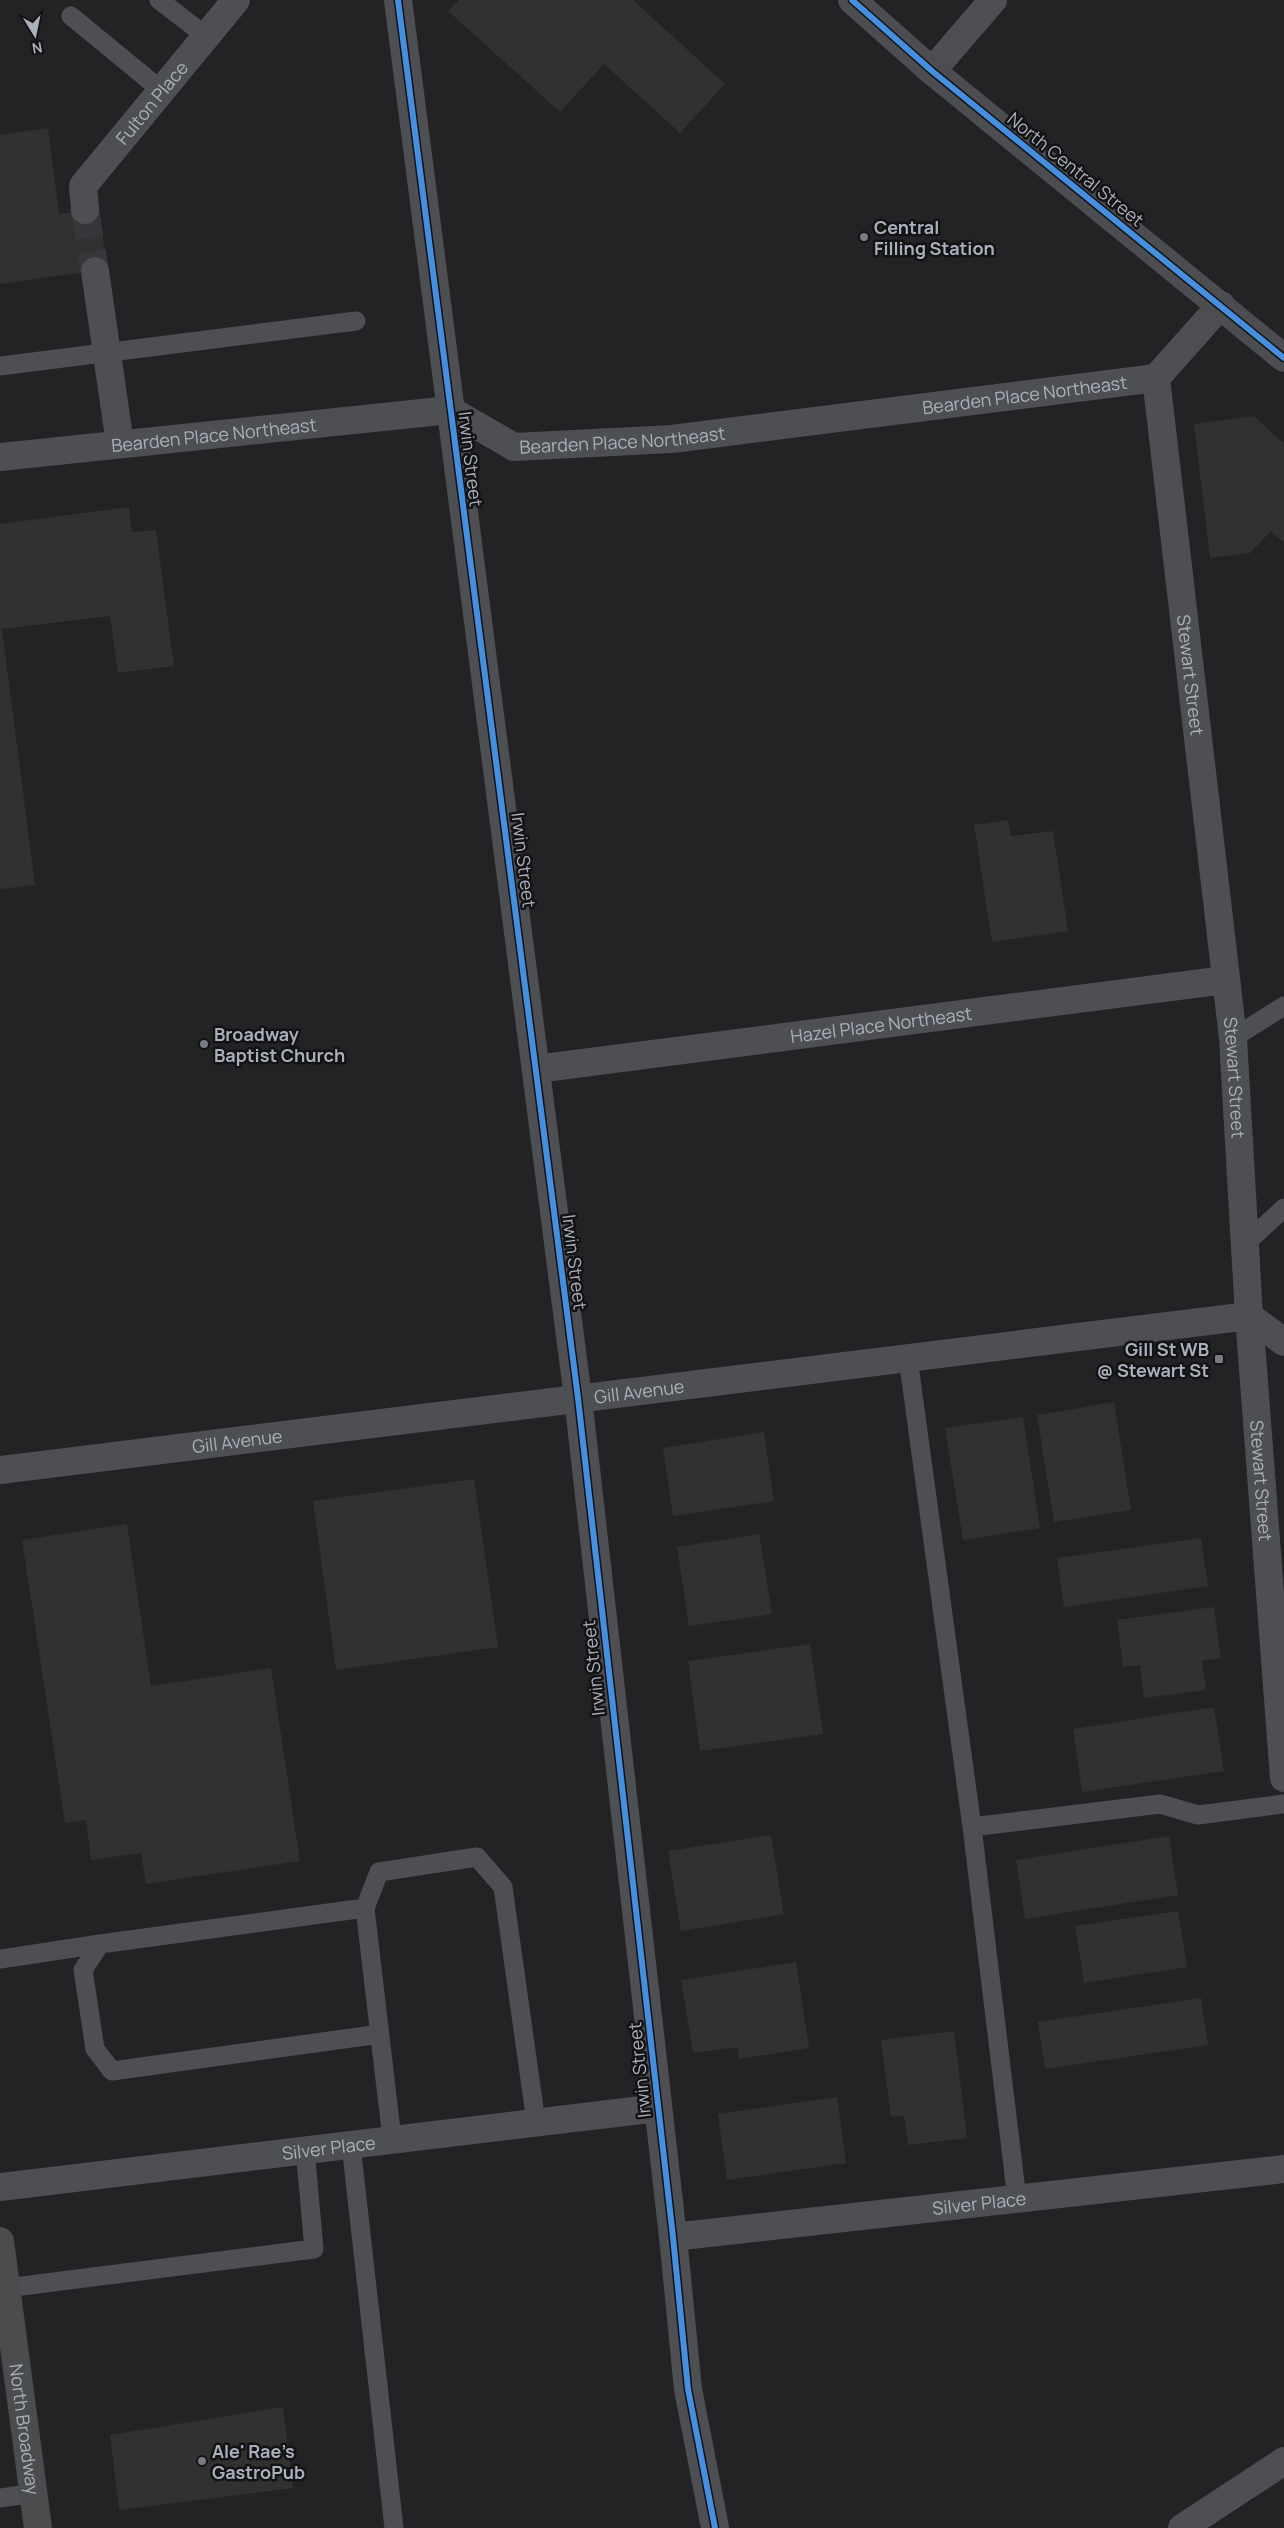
<svg xmlns="http://www.w3.org/2000/svg" width="1284" height="2528" font-family="Manrope,sans-serif">
	<style>
		.built { fill: #232326 }
		.building { fill: #313132 }
		.lines { fill: none; stroke-linecap: round; stroke-linejoin: round }
		.street-tunnel { stroke: #36373a; stroke-width: 28; stroke-dasharray: 28 14; stroke-linecap: butt }
		.lane { stroke: #4d4f53; stroke-width: 19 }
		.street { stroke: #4d4f53; stroke-width: 28 }
		.secondary { stroke: #4c4d51; stroke-width: 28 }
		.primary { stroke: #4b4c4e; stroke-width: 28 }
		.cycleway-casing { stroke: #131316; stroke-width: 9 }
		.cycleway { stroke: #468fdf; stroke-width: 6 }
		.poi-dot { fill: #777b83; stroke: #131316; stroke-width: 2 }
		.labels { text-anchor: middle; dominant-baseline: central; stroke-width: 5; stroke-linejoin: round; paint-order: stroke }
		.street-label { font-size: 18px; fill: #aab0bb; stroke: #131316 }
		.poi-label { font-size: 18px; font-weight: bold; fill: #aab0bb; stroke: #131316; text-anchor: start }
	</style>
	<rect width="100%" height="100%" fill="#19191a"/>
	<path class="built" d="M0,0H1284V2528H0Z"/>
	<path class="building" d="M459,0H633L725,84L680,133L604,64L560,112L448,11Z
		M48,128L59,214L99,209L107,269L0,284V135Z
		M1254,416L1284,444V543L1271,531L1250,553L1210,558L1194,424Z
		M129,507L132,532L156,530L174,666L118,673L110,616L2,629L35,885L0,889V524Z
		M1008,820L1011,836L1053,831L1068,931L992,942L974,825Z
		M1114,1402L1131,1510L1054,1522L1037,1415Z
		M1023,1417L1040,1528L963,1540L945,1428Z
		M764,1432L774,1501L673,1516L663,1448Z
		M474,1479L498,1647L336,1670L313,1501Z
		M127,1524L151,1686L271,1668L300,1861L146,1884L141,1853L91,1860L86,1820L65,1823L22,1540Z
		M759,1534L772,1614L689,1626L677,1547Z
		M1201,1538L1208,1586L1064,1607L1057,1558Z
		M1214,1607L1221,1658L1202,1661L1206,1690L1144,1698L1140,1665L1123,1667L1117,1620Z
		M810,1644L823,1734L700,1751L688,1661Z
		M1214,1707L1224,1771L1082,1792L1073,1729Z
		M771,1835L784,1914L681,1931L668,1851Z
		M1169,1836L1178,1895L1025,1919L1016,1860Z
		M1178,1911L1187,1967L1084,1983L1075,1926Z
		M796,1962L809,2048L739,2059L738,2047L693,2053L681,1980Z
		M1201,1998L1208,2045L1045,2069L1038,2022Z
		M954,2031L967,2138L908,2145L904,2116L891,2117L881,2040Z
		M837,2097L846,2163L727,2180L718,2114Z
		M283,2407L293,2488L119,2510L110,2435Z"/>
	<g class="lines">
		<path class="street-tunnel" d="M85,210L95,271"/>
		<path class="lane" d="M159,0L206,36
			M71,16L161,90
			M0,366L356,321
			M1233,1038L1284,1006
			M1246,1243L1284,1208
			M908,1358L972,1827L1017,2199
			M972,1827L1160,1804L1198,1815L1284,1804
			M365,1908L100,1944L83,1970L95,2049L112,2071L380,2034
			M0,1959L100,1944
			M392,2139L365,1908L379,1872L477,1857L503,1887L536,2122
			M351,2145L394,2528
			M6,2288L314,2249L305,2149
			M0,2498L34,2493"/>
		<g class="street">
			<path d="M398,0L578,1398L673,2237L688,2389L715,2528"/>
			<path d="M932,71L993,0"/>
			<path id="s1" d="M85,210L83,186L236,0"/>
			<path d="M95,271L120,444"/>
			<path id="s2" d="M1156,378L1233,1038L1249,1316L1284,1778"/>
			<path id="s3" d="M0,457L450,410L514,447L672,439L1156,378L1221,305"/>
			<path id="s4" d="M536,1069L1225,980"/>
			<path id="s5" d="M0,1470L1249,1316L1284,1342"/>
			<path id="s6" d="M0,2187L658,2108"/>
			<path id="s7" d="M673,2237L1284,2169"/>
			<path d="M1182,2528L1284,2461"/>
		</g>
		<path class="secondary" d="M852,0L932,71L1284,358"/>
		<path class="primary" id="s8" d="M0,2241L38,2528"/>
		<defs>
			<path id="cycleway" d="M398,0L578,1398L673,2237L688,2389L715,2528
				M852,0L932,71L1284,358"/>
		</defs>
		<use href="#cycleway" class="cycleway-casing"/>
		<use href="#cycleway" class="cycleway"/>
	</g>
	<g class="poi-dot">
		<circle cx="864" cy="237" r="5"/>
		<circle cx="204" cy="1044" r="5"/>
		<rect x="1214" y="1354" width="10" height="10" rx="2.5"/>
		<circle cx="202" cy="2461" r="5"/>
	</g>
	<g class="labels">
		<g class="street-label">
			<text stroke="none"><textPath href="#s1" startOffset="132">Fulton Place</textPath></text>
			<text transform="translate(1076 169) rotate(39)">North Central Street</text>
			<text stroke="none"><textPath href="#s3" startOffset="1040">Bearden Place Northeast</textPath></text>
			<text stroke="none"><textPath href="#s3" startOffset="215">Bearden Place Northeast</textPath></text>
			<text stroke="none"><textPath href="#s3" startOffset="635">Bearden Place Northeast</textPath></text>
			<text transform="translate(471 459) rotate(83)">Irwin Street</text>
			<text stroke="none"><textPath href="#s2" startOffset="299">Stewart Street</textPath></text>
			<text transform="translate(524 860) rotate(83)">Irwin Street</text>
			<text stroke="none"><textPath href="#s4" startOffset="348">Hazel Place Northeast</textPath></text>
			<text stroke="none"><textPath href="#s2" startOffset="704">Stewart Street</textPath></text>
			<text transform="translate(575 1262) rotate(83)">Irwin Street</text>
			<text stroke="none"><textPath href="#s5" startOffset="644">Gill Avenue</textPath></text>
			<text stroke="none"><textPath href="#s5" startOffset="239">Gill Avenue</textPath></text>
			<text stroke="none"><textPath href="#s2" startOffset="1108">Stewart Street</textPath></text>
			<text transform="translate(593 1668) rotate(-96)">Irwin Street</text>
			<text transform="translate(639 2070) rotate(-96)">Irwin Street</text>
			<text stroke="none"><textPath href="#s6" startOffset="331">Silver Place</textPath></text>
			<text stroke="none"><textPath href="#s7" startOffset="308">Silver Place</textPath></text>
			<text stroke="none"><textPath href="#s8" startOffset="190">North Broadway</textPath></text>
		</g>
		<g class="poi-label">
			<text x="874" y="227">Central<tspan x="874" dy="21">Filling Station</tspan></text>
			<text x="214" y="1034">Broadway<tspan x="214" dy="21">Baptist Church</tspan></text>
			<text x="1209" y="1349" text-anchor="end">Gill St WB<tspan x="1209" dy="21">@ Stewart St</tspan></text>
			<text x="212" y="2451">Ale' Rae’s<tspan x="212" dy="21">GastroPub</tspan></text>
		</g>
	</g>
	<g transform="translate(35 35) rotate(170)" stroke="#131316" stroke-width="4" paint-order="stroke">
	<path d="M0-4L9 19L0 12L-9 19Z" fill="#aab0bb"/>
	<text y="-8" font-size="14" font-weight="bold" text-anchor="middle" fill="#aab0bb">N</text>
	</g>
</svg>
